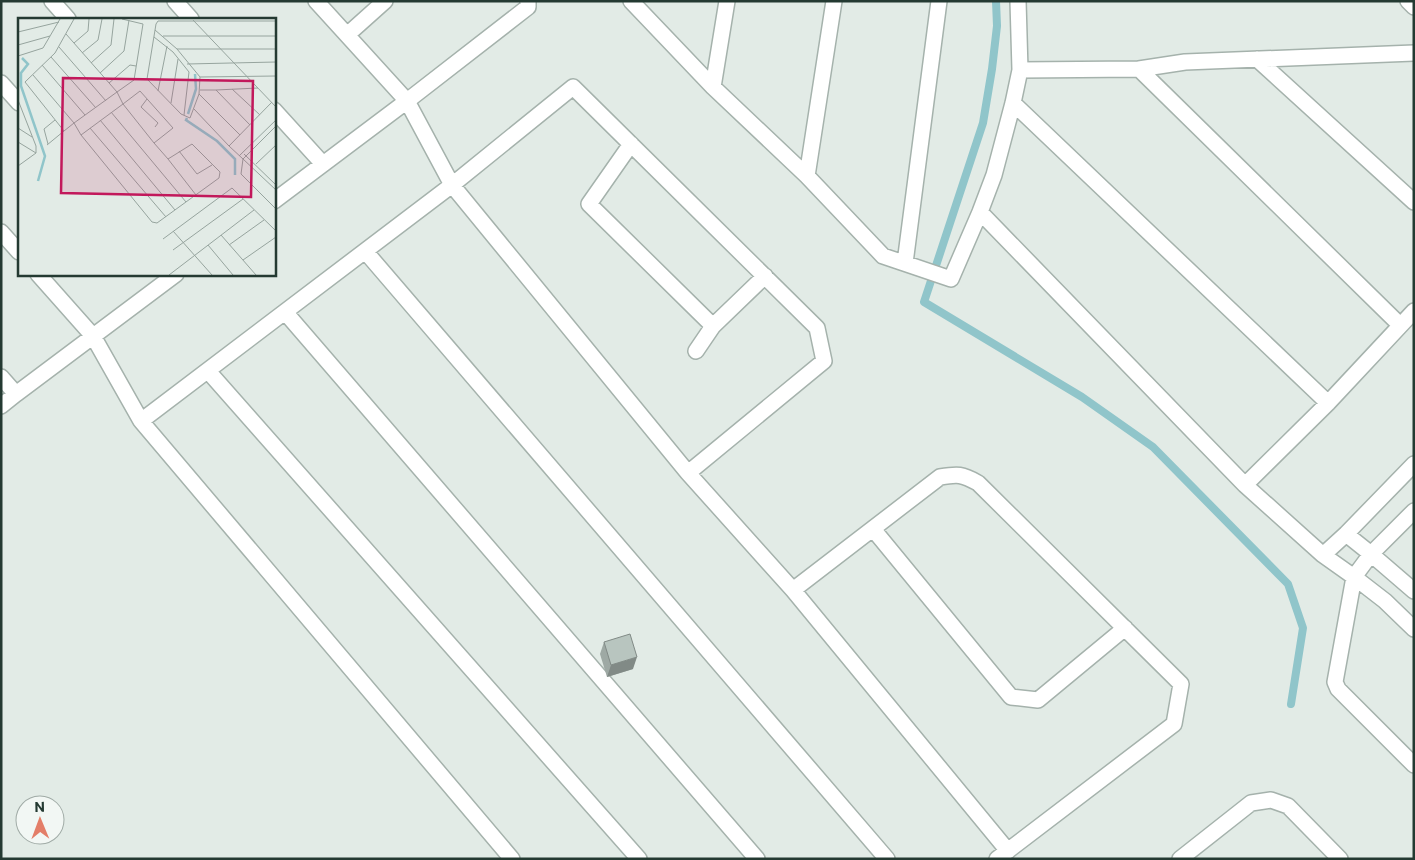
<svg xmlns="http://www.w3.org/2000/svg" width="1415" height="860" font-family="Commissioner,sans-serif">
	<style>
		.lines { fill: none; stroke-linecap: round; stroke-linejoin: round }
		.stream { stroke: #90c5ca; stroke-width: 8 }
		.minor-casing { stroke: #a5b2ac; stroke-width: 18 }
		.minor { stroke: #fff; stroke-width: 15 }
		.wall { fill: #9ea9a4 }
		.shaded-wall { fill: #818a86 }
		.building { fill: #b8c5bf; stroke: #818a86 }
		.inset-river { fill: none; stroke: #90c5ca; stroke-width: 2.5 }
		.inset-road { fill: none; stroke: #96a49e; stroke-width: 1 }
		.view { fill: #c2185b; fill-opacity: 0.15; stroke: #c2185b; stroke-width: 2.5 }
		.inset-edge { fill: none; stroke: #243a32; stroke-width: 2.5 }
	</style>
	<rect width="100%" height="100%" fill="#e2ebe6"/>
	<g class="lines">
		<path class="stream" d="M996,1L997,26L992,69L983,123L924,302L1082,397L1153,447L1288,584L1303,628L1291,704"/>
		<defs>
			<path id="minor" d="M52,1L68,19
				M175,1L191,19
				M316,1L407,101L528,7V1
				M631,1L713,87L807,176L883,256L951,279L980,212L994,175L1013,103L1020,70L1018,1
				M1408,1L1414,7
				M347,35L385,1
				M1257,59L1414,202
				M1020,70L1139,69
				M1,83L19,103
				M713,87L727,1
				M1013,103L1328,403
				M274,110L323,164
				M631,144L589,204L713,326L696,351
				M807,176L834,1
				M980,212L1245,485L1328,403L1414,311
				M1,232L19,252
				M365,251L887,859
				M905,263L939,1
				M38,274L93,336L141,421L452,185L688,473L824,361L817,328L573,87L452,185L407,101L274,201
				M285,312L757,859
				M1400,325L1139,69L1185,62L1414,53
				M713,326L765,276
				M208,371L639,859
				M1,377L16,394
				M1,406L16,394L176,274
				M141,421L512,859
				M688,473L793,590L940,477C958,474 962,474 978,483L1181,684L1174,724L997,859
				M1245,485L1323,555L1354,577L1335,682L1338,689L1414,765
				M1414,511L1371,554L1354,577L1385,601L1414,629
				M873,529L1011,697L1038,700L1125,628
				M1346,534L1371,554L1414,591
				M1323,555L1346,534L1414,464
				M793,590L1008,851
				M1180,859L1251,803L1271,800L1288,806L1340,859"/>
		</defs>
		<use href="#minor" class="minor-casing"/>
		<use href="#minor" class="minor"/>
	</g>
	<path class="wall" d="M604,642L633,669L607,677L600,654Z"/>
	<path class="shaded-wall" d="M637,657L633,669L607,677L611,665Z"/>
	<path class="building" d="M630,634L637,657L611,665L604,642Z"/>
	<g transform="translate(18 18)">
		<rect width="258" height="258" fill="#e2ebe6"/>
		<path class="inset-river" d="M4,40L10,46L3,55V68L27,138L20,163M170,96L178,71L177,56M169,100L168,102L199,123L217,141V157"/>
		<path class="inset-road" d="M175,2L258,89M137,12L159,31L182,59L181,76L172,100L163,96L129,61L138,6L140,3H258M0,14L41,4M48,16L99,74L116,62L125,6L104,1M145,18H258M136,19L155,34L171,54L166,97M56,25L70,13L71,1M0,27L32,18M41,29L88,83M159,31H258M64,35L80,22L84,1M0,38L25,30L42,1M33,39L78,90M73,45L93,27L96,1M169,46L258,44M24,47L67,97M82,55L106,33L111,2M15,57L56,105L63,117L105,86L136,125L155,110L122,73L105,86L99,74L56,105L46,113L29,127M182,59L258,58M91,65L112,47L118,48M214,71L242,97M182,72H198M140,73L149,28M181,76L222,117M129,81L123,89L140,105L137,109M0,82L18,128V135L0,148M153,85L160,41M176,91L211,128L254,84M93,94L168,184M82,102L157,192M232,107L198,72L240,70M258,108L225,141L258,172M0,110L14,119M72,110L148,199M46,113L7,64L37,35L56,1M63,117L134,204L139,205L201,160L202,154L174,126L150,141L136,125M0,124L18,135M30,126L26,111L37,102M211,128L225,141L223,156L258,191M161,133L179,156L194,147M226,136L258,167M221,138L258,102M150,141L178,177M238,146L258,127M155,213L194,257M203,217L238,257M145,221L214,170L258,213M190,227L215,257M211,227L246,202M155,232L225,181M225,242L258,219M151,257L236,192"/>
		<path class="view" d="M45,60L235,63L233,179L43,175Z"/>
		<rect width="258" height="258" class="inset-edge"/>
	</g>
	<rect width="1415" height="860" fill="none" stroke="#243a32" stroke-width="5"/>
	<g transform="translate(40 820) rotate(359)"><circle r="24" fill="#f2f7f4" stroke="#a0aba6"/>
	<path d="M0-4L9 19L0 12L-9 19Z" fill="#e37e68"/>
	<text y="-8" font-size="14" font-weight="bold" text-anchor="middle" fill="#243a32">N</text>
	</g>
</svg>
